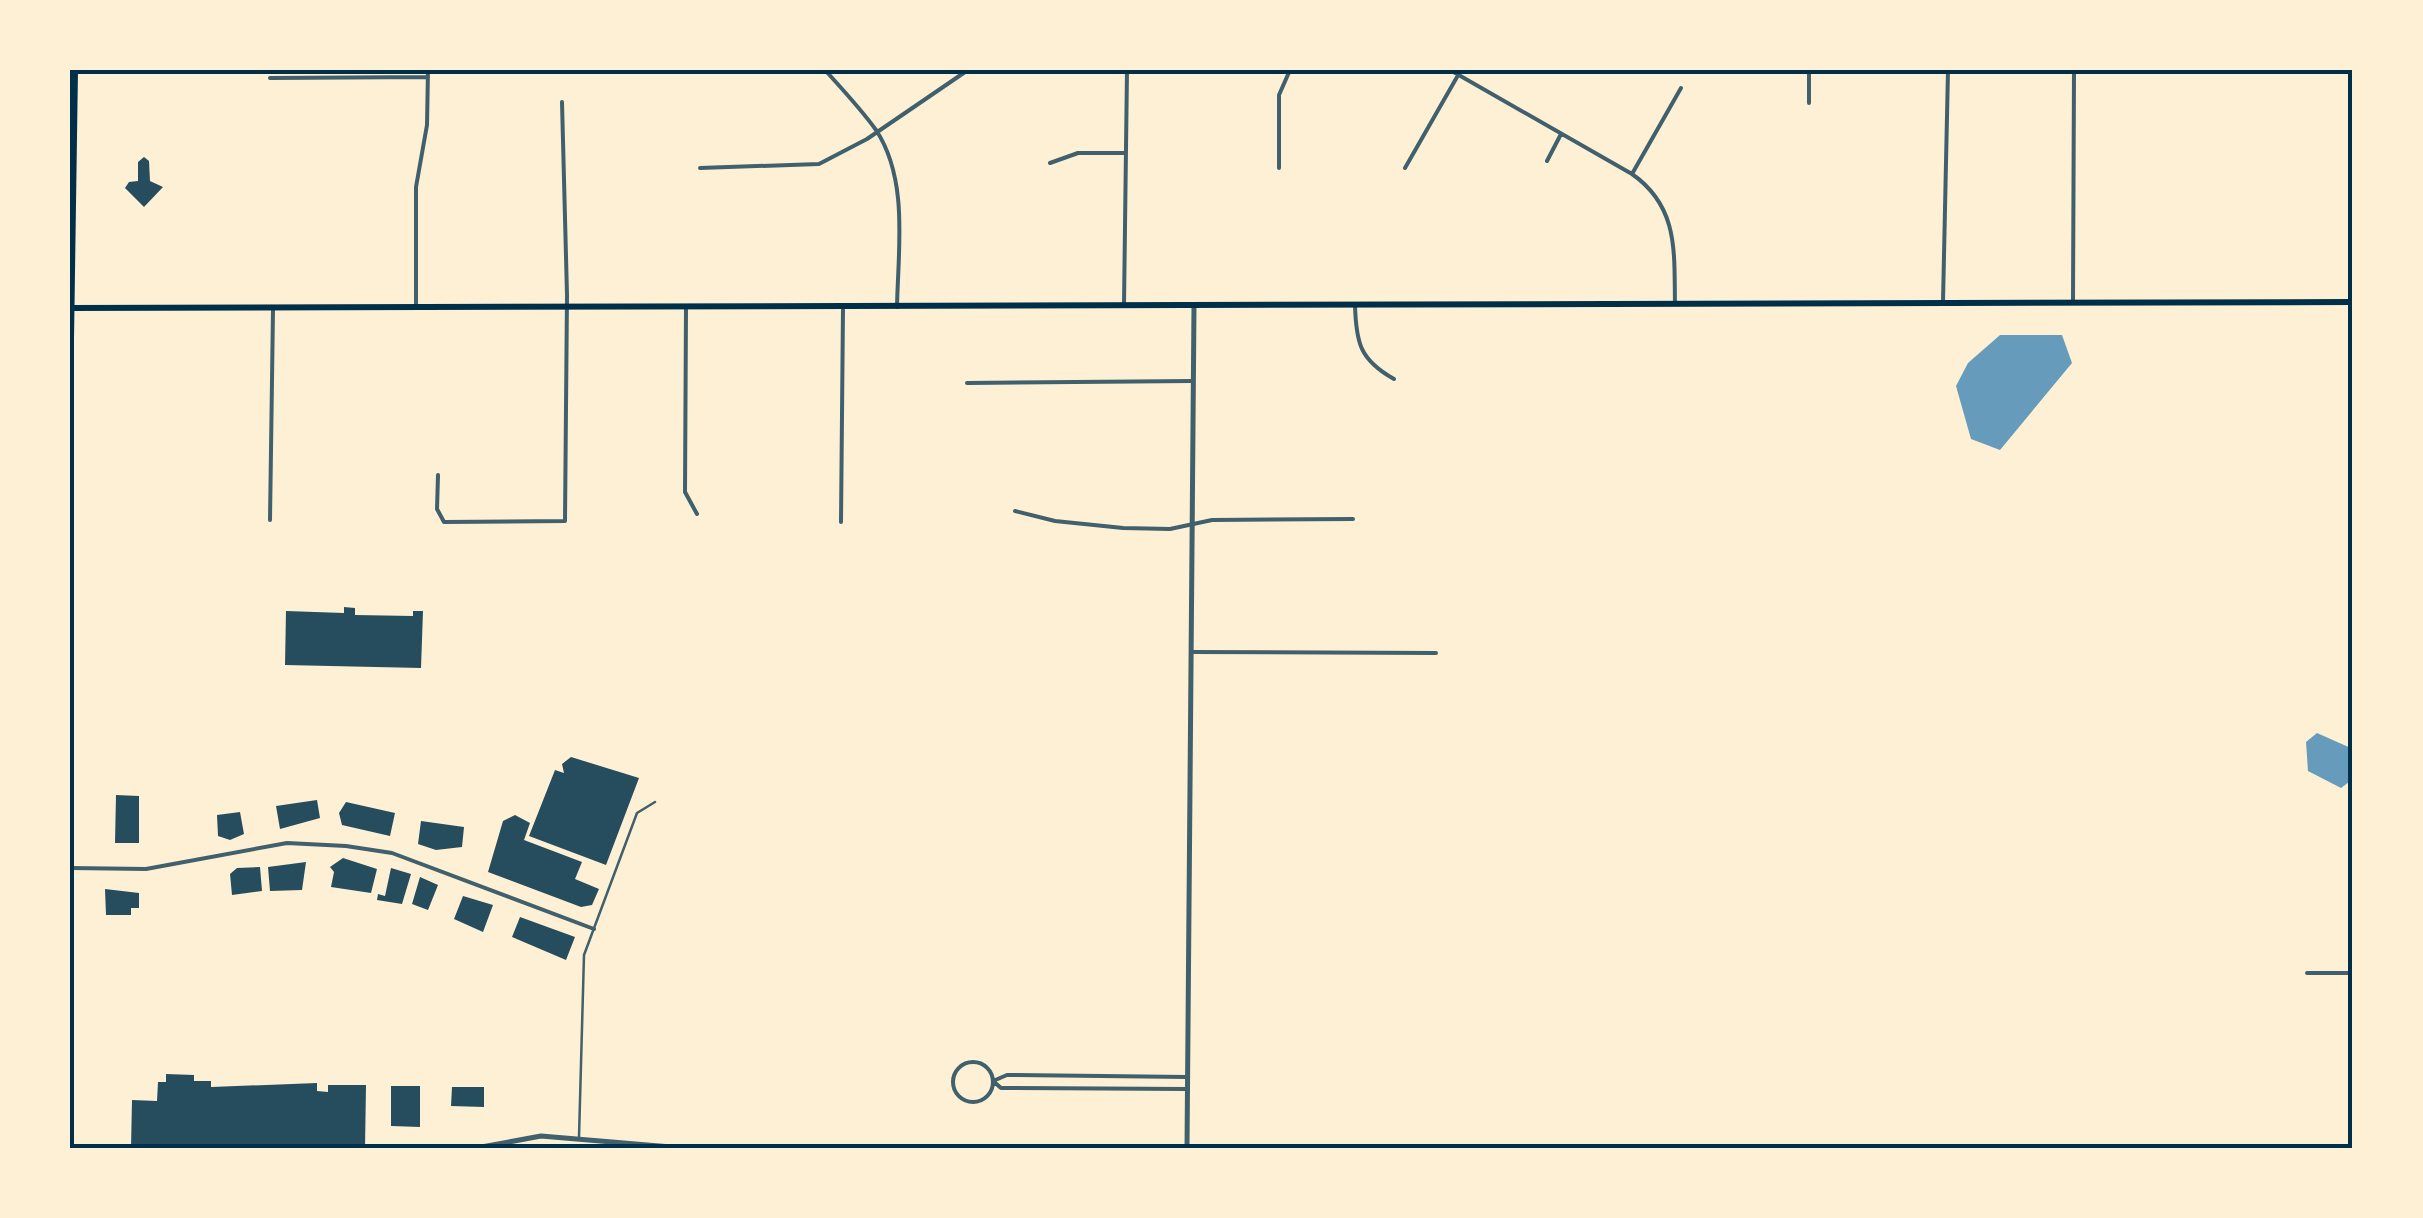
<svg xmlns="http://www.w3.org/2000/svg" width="2423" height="1218" font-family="'Nunito Sans',sans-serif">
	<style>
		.water { fill: #669bbc }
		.building { fill: #264d5e }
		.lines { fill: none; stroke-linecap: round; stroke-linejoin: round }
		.service { stroke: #3f606c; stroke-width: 2.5 }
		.minor { stroke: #3f606c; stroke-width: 4 }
		.tertiary { stroke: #3f606c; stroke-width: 5 }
		.secondary { stroke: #003049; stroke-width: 6 }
		.primary { stroke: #003049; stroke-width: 6 }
		.neatline { fill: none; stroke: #003049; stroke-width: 4 }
	</style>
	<rect width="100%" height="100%" fill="#fdf0d5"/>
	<path class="water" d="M2000,335H2062L2072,363L2000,450L1971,439L1956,386L1968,363Z
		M2317,733L2353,749V779L2341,788L2308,771L2306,742Z"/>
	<path class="building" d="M144,157L149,161L150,181L163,187L144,207L125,188L129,182L138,181V162Z
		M344,607L355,608V615L413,616V611H423L421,668L285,665L286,611L344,613Z
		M571,757L639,778L606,865L529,836L555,770L564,773L562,764Z
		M116,795L139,796V843H115Z
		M317,800L320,818L280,829L276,806Z
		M346,802L395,813L390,836L342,825L339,813Z
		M240,812L244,834L230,840L218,836L217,815Z
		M515,815L530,823L524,840L582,862L575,879L599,889L592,905L581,907L488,872L503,821Z
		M421,821L464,827L462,847L436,850L418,844Z
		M343,858L377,869L371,893L331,887L334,872L330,867Z
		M306,862L302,890L270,891L268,867Z
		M260,867L262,891L232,895L230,874L237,868Z
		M391,868L411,874L402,904L377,900L378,894L385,896Z
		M420,877L438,885L428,910L412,904Z
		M105,889L139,893V908H131V915H106Z
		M463,896L493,905L483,932L454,919Z
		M520,917L575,937L566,960L512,937Z
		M166,1074L194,1075V1081H211V1087L317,1083V1091L328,1092V1085H366L365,1148H131L132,1100L157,1101L158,1082H166Z
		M391,1086H420V1127L391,1126Z
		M452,1087H484V1107L451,1106Z"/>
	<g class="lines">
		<path class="service" d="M579,1137L584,955L637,813L655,802"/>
		<path class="minor" d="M825,70C842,89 861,109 876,130C909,180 898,250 897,307
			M1450,70L1632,174C1679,207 1674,252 1675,304
			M270,78L428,77
			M1809,103V70
			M1547,161L1561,134
			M1050,163L1078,153H1126
			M700,168L819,164L867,139L968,70
			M1279,168V95L1290,70
			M1405,168L1457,77
			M1632,174L1681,88
			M2073,300L2074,70
			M1943,302L1948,70
			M1124,305L1127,70
			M1355,305C1356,343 1360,360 1394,379
			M686,307L685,492L697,514
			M416,308V187L427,125L428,70
			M967,383L1193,381
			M438,475L437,509L444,522L565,521L567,295L562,102
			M1015,511L1055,521L1123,528L1170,529L1212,520L1353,519
			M270,520L273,310
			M841,522L843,308
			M1191,652L1436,653
			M70,868L146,869L287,843L346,846L392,853L594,929
			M2307,973H2353
			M953 1082a20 20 0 1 1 40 0a20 20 0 1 1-40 0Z
			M1187,1089L1001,1088L993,1081L1007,1075L1187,1077"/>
		<path class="tertiary" d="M476,1148L541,1136L683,1148
			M1187,1148L1194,306"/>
		<path class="secondary" d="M70,308L2353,302"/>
		<path class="primary" d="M70,406L75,70"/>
	</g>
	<rect width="2423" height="1218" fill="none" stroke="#fdf0d5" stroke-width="145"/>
	<rect x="72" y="72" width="2278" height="1074" class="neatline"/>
</svg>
